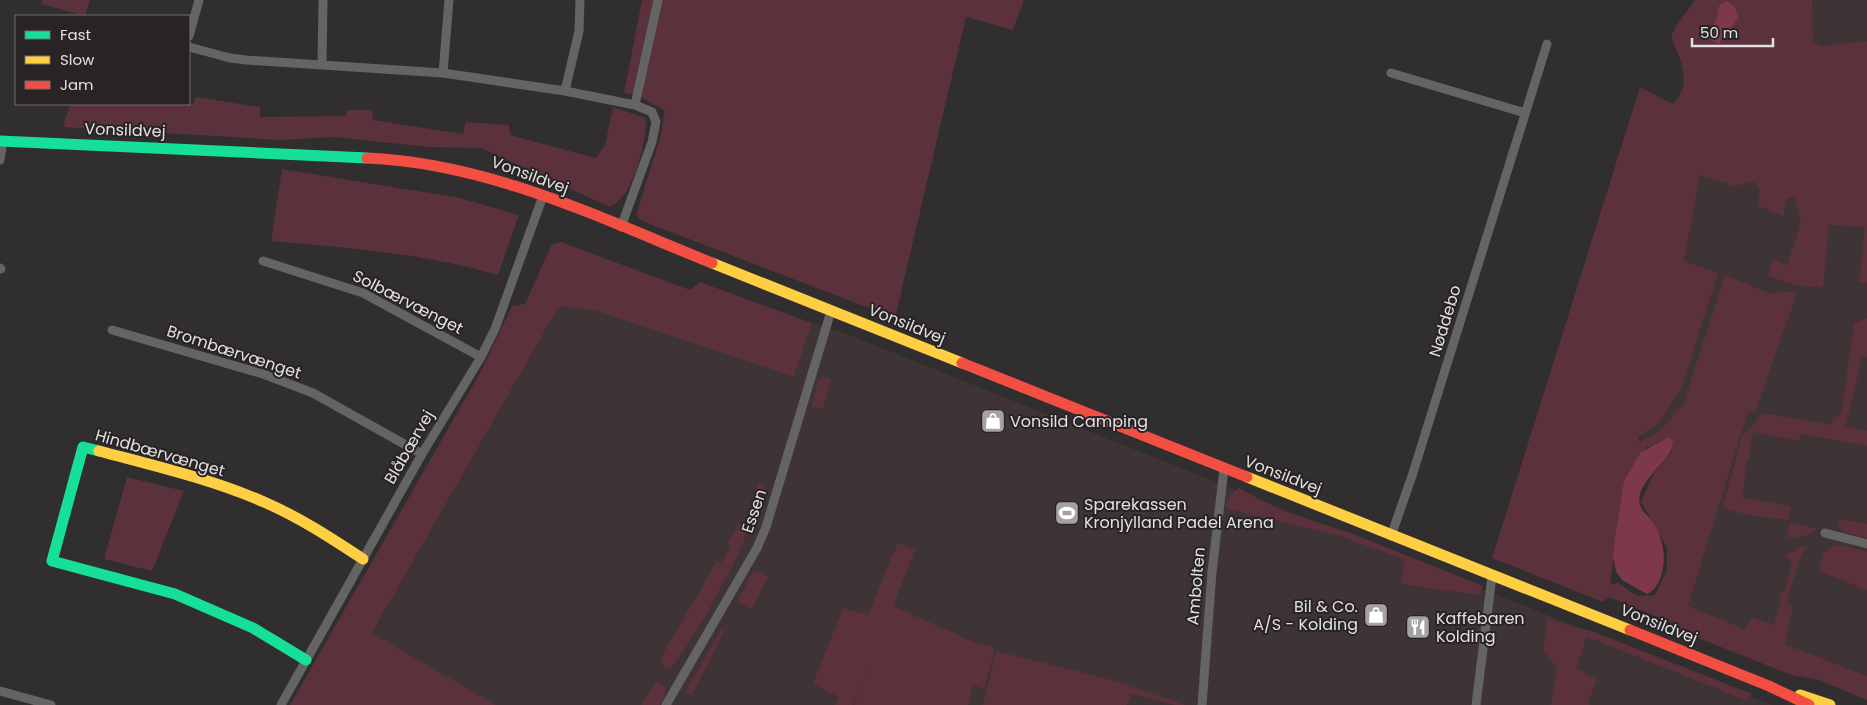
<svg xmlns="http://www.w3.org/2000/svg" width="1867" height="705" font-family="Poppins,sans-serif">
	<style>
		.built { fill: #3e3436 }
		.green { fill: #5b313b; fill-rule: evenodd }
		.water { fill: #7e384b }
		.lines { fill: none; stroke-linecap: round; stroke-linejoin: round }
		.street { stroke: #646464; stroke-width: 9 }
		.fast { stroke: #16e098; stroke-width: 11 }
		.slow { stroke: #ffcf43; stroke-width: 11 }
		.jam { stroke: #f24e42; stroke-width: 11 }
		.labels { text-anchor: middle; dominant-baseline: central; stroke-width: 4; stroke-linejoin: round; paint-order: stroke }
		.street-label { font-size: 16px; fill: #e3e0e1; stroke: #282324 }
		.poi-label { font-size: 16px; fill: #e3e0e1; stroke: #282324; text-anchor: start }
	</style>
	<rect width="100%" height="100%" fill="#302e2f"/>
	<path class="built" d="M1749,0H1867V676L1688,607L1703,556L1639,433L1707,133Z
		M559,306L596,311L794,377L812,323L844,333L1772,705H331Z"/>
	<path class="green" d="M42,0H90L85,16L41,4Z
		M642,0H654L634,95L624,93Z
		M661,0H1024L1013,30L966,17L895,318L642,221L636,215L660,138L665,111L641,97Z
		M1695,0H1812L1813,42L1822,46L1867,41V283L1859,282L1865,227L1829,225L1823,287L1797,286L1768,276L1773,258L1787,265L1801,223L1794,197L1786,199L1784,216L1758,206L1760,190L1757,184L1752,182L1735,186L1700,175L1684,261L1718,273L1681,389L1660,422L1639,437V442L1658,433L1683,405L1725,275L1772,294L1776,291L1797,293L1755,412L1748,411L1688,606L1745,629L1752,617L1774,625L1780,602L1779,593L1786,588L1792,561L1786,556L1799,547L1812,544L1802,553L1786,603L1793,605L1785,644L1867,676V700L1819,680L1791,675L1683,632L1672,623L1609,597L1603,602L1492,558L1640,87L1672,104C1694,85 1680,59 1671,37L1676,26ZM1669,437L1673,445L1671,450L1673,451L1654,473L1641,502L1667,548V570L1655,595L1637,596L1618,583L1610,585L1621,498L1639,455L1647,447Z
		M196,97L260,107V117L346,116L347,110H372L373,120L463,134L466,122L509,125L510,135L596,158L605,145L613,107L646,118C646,142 634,197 610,207L481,148L429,147L333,137L281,140L63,127L70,104H193Z
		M282,169L460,198L519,215L498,275C422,253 349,248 271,241Z
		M561,242L690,290L700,282L812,323L794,377L596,311L559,306L372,633L496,705H290L480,373L512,306L525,304L552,244Z
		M1867,318V357H1862L1846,426H1843L1867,431V446L1803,434L1797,441L1753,432L1749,460H1746L1743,498L1791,506L1788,520L1747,515L1723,508L1742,434L1749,431L1762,413L1832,425L1834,418L1838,417L1842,409L1854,324Z
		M823,377L831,379L823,409L812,406L818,381Z
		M127,477L184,491L152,571L104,559Z
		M759,482L765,488C743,552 712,608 675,664L669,669L663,665L660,659L717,561L721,563L731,546L727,543L738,525L745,526Z
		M1239,488L1280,510L1356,535L1483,586L1480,595L1400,584L1405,561L1403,559L1340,536L1228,509L1226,504L1230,495Z
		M1839,519L1867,524V538L1843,532L1838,522Z
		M1790,522L1815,528L1816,530L1805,536L1787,538Z
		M898,542L915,550L893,606L976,643L995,647L984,689L973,685L968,705H854L875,653L853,705H835L839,697L813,684L843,608L868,615Z
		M1837,544L1867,552V590L1818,571L1825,551Z
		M754,570L768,577L752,609L737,602Z
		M1548,617L1562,624L1592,631L1752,694L1747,701L1587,637L1576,668L1597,680L1588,701L1590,705H1551L1557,668L1543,651Z
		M726,628L692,695L685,693L721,630Z
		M996,651L1104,678L1186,705H1175L1131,694L1127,705H983Z
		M656,681L666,689L665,697L660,705H641Z"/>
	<path class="water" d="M1727,1L1734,6L1739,17L1719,44C1696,35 1715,26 1717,18C1718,13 1717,10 1720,5Z
		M1669,437L1673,441C1674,461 1634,480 1640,505C1642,512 1650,517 1654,524C1663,539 1667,559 1661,576C1658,584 1655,590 1647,594L1622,580L1616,571L1613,556L1616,531L1624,481L1641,452Z"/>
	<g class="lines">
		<path class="street" d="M189,36L199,0
			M189,47L230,58L246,60L443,73L565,91L635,105
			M322,64L323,0
			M443,73L449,0
			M1391,73L1525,113
			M565,91L579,31L580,0
			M0,160L3,141
			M621,227L652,142L656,122L652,112L635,105L658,0
			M263,261L363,293L481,357
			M0,268L1,269
			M112,330L263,374L313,393L422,454
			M1825,533L1867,544
			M1391,536L1412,476L1547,44
			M0,691L51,705
			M281,705L422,454L481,357L495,329L543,196
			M666,705L757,548L766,527L831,311
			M1202,705L1212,572L1224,469
			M1476,705L1492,576"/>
		<path class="fast" d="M0,141L367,158
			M99,451L83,447L52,561L175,594L253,628L306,660"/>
		<path class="slow" d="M712,263L962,363
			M99,451C155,466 211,479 264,502C299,517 331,538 363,559
			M1247,477L1630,630
			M1800,695L1830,705"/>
		<path class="jam" d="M367,158C489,163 600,218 712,263
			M962,363L1247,477
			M1630,630L1769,686L1809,705"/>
	</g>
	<defs>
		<symbol id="shop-square" viewBox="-11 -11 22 22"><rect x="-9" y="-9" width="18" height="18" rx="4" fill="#a4a2a3" stroke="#282324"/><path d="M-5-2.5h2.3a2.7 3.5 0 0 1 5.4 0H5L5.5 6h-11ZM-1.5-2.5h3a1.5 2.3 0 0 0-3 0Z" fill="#fff"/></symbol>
		<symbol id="stadium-square" viewBox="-11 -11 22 22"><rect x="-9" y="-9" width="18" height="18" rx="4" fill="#a4a2a3" stroke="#282324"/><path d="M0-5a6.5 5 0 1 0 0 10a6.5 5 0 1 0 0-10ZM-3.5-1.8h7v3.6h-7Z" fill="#fff"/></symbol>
		<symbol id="restaurant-square" viewBox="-11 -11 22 22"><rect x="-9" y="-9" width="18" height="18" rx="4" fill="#a4a2a3" stroke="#282324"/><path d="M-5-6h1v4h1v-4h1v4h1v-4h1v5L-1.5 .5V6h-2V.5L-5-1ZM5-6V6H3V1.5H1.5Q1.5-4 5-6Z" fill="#fff"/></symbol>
	</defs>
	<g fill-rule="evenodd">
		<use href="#shop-square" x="979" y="407" width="28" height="28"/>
		<use href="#stadium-square" x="1053" y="499" width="28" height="28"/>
		<use href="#shop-square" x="1362" y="601" width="28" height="28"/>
		<use href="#restaurant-square" x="1404" y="613" width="28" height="28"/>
	</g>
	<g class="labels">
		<g class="street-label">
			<text transform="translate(125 130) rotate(2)">Vonsildvej</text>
			<text transform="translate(530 175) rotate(20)">Vonsildvej</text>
			<text transform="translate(408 302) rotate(27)">Solbærvænget</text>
			<text transform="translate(1445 321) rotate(-73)">Nøddebo</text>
			<text transform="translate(907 324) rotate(22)">Vonsildvej</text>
			<text transform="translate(234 352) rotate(18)">Brombærvænget</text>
			<text transform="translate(409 447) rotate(-60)">Blåbærvej</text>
			<text transform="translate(160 453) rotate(16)">Hindbærvænget</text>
			<text transform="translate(1283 475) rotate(21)">Vonsildvej</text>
			<text transform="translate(754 511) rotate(-71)">Essen</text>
			<text transform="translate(1196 586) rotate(-85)">Ambolten</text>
			<text transform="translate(1659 624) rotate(22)">Vonsildvej</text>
		</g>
		<g class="poi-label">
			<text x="1010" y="421">Vonsild Camping</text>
			<text x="1084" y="504">Sparekassen<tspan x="1084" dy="18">Kronjylland Padel Arena</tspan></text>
			<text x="1358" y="606" text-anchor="end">Bil &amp; Co.<tspan x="1358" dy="18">A/S - Kolding</tspan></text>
			<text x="1436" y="618">Kaffebaren<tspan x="1436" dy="18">Kolding</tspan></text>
		</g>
	</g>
	<rect x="15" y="15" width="175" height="90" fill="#282324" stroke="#736f70"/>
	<rect x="25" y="31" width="25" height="8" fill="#16e098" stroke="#736f70"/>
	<text x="60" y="40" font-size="15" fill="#e3e0e1">Fast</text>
	<rect x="25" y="56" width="25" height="8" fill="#ffcf43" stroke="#736f70"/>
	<text x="60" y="65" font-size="15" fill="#e3e0e1">Slow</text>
	<rect x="25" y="81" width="25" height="8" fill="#f24e42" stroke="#736f70"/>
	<text x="60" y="90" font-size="15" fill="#e3e0e1">Jam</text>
	<path d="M1692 38v8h81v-8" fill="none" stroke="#e3e0e1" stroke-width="2.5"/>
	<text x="1700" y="38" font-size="15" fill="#e3e0e1" stroke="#282324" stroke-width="4" paint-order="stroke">50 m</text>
</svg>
